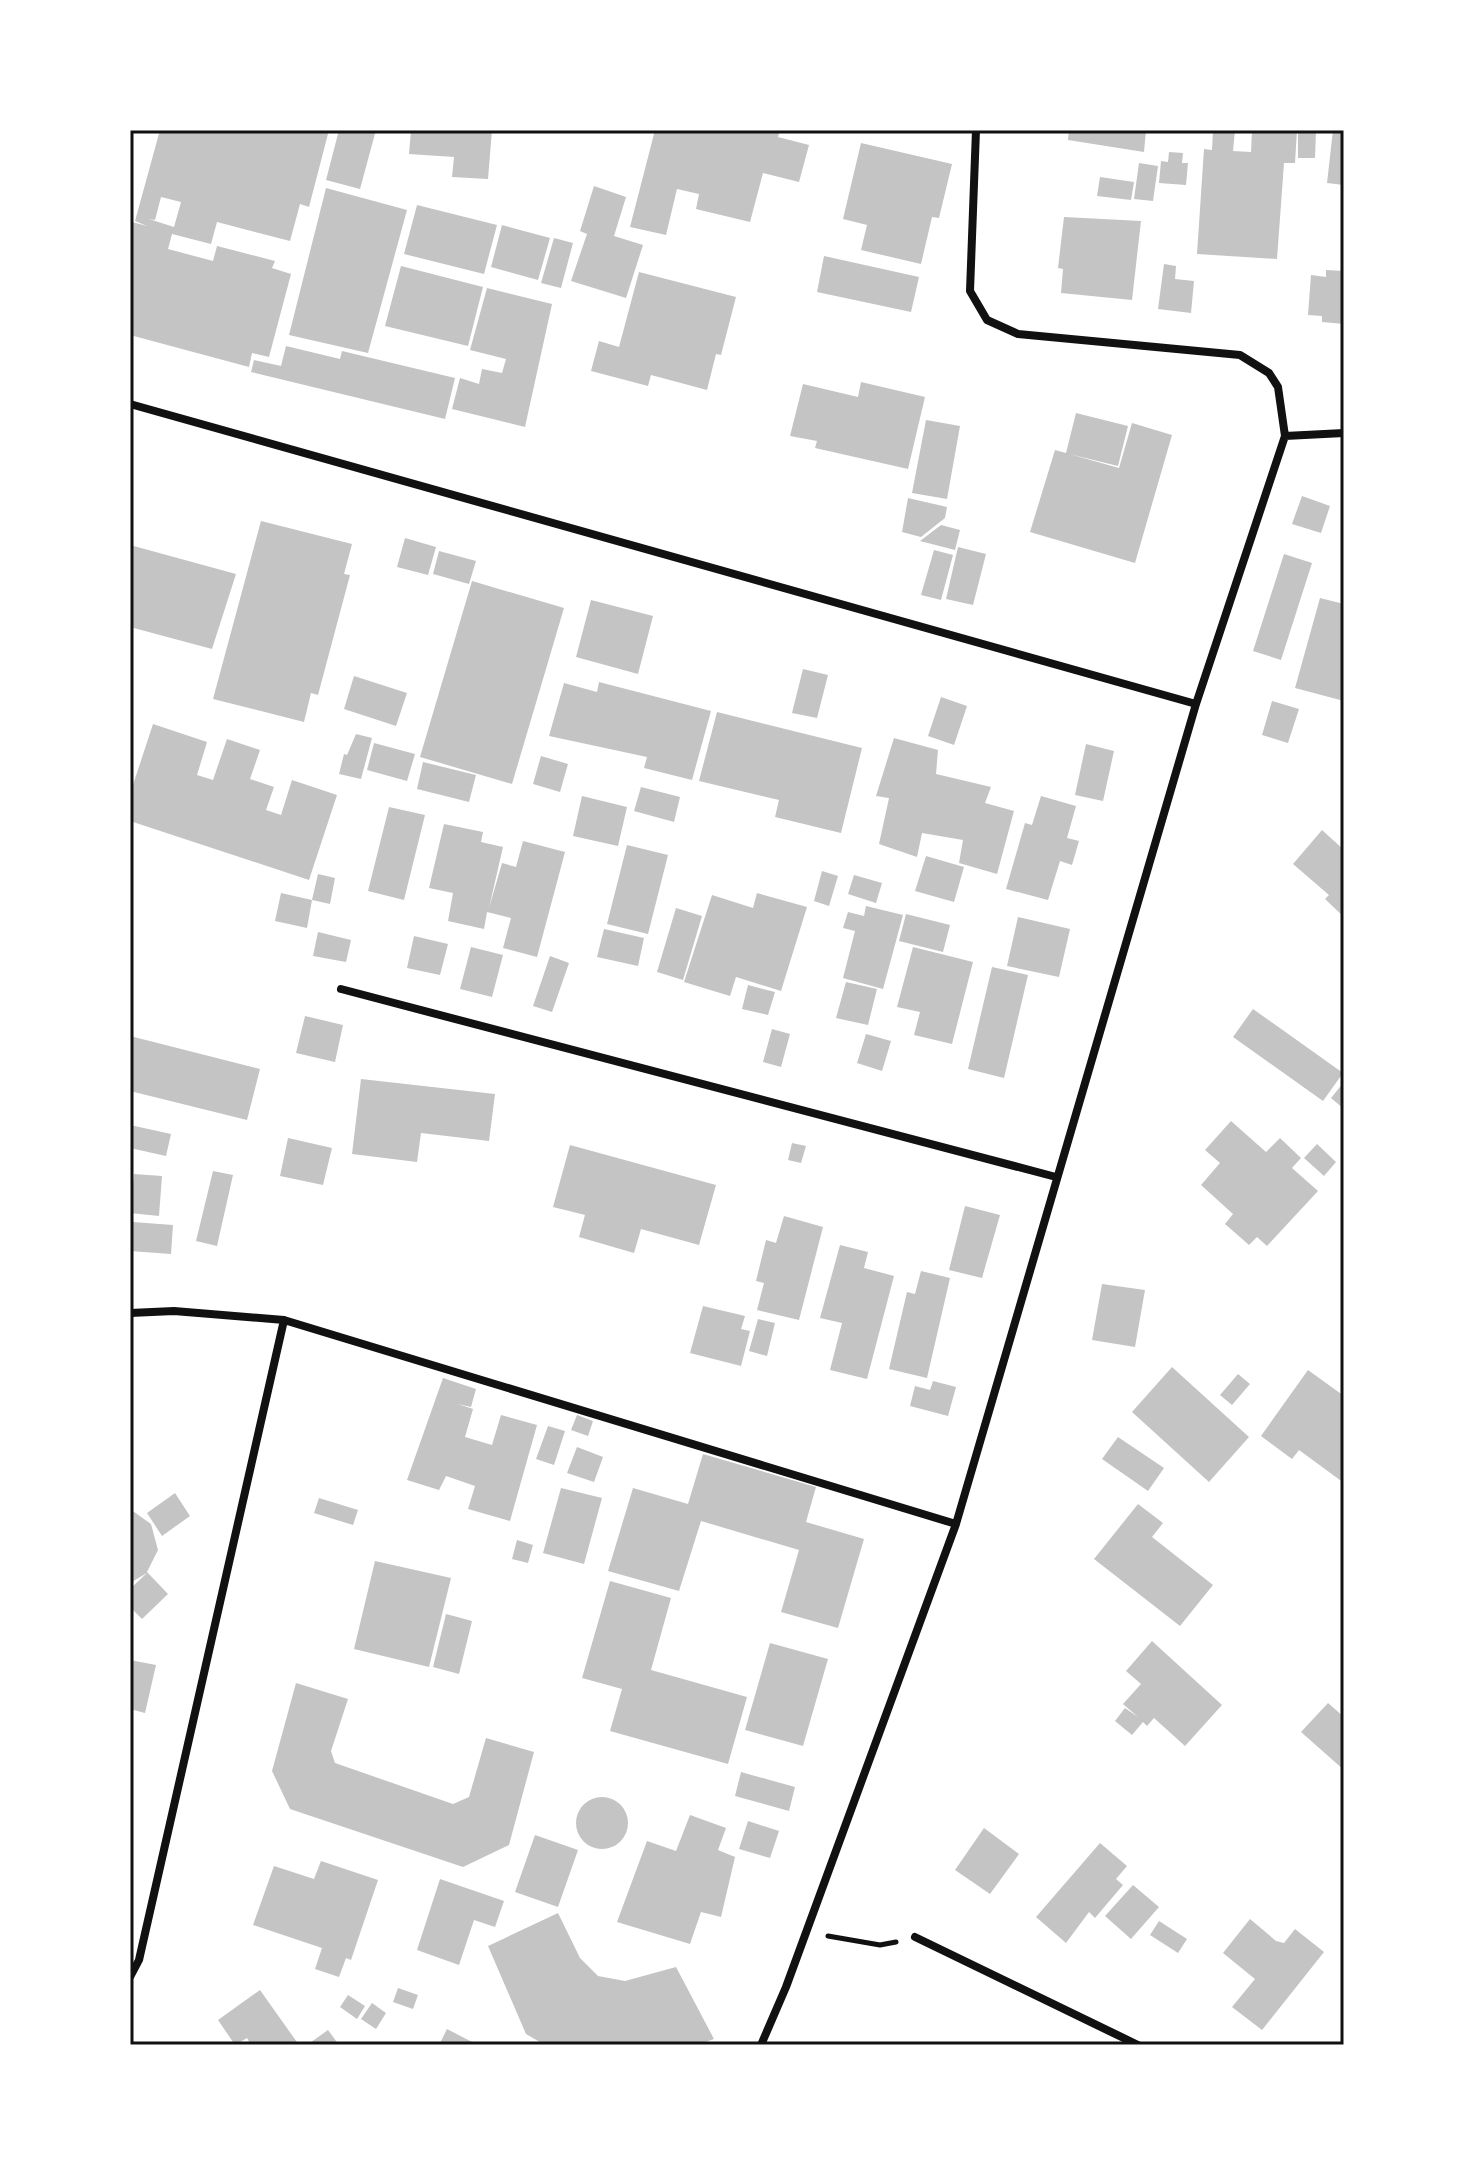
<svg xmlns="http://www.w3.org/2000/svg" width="1474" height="2175" font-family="Commissioner,sans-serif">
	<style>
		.building { fill: #c4c4c4; fill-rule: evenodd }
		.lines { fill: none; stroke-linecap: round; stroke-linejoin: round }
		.path { stroke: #111; stroke-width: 5 }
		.minor { stroke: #111; stroke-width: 8 }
		.neatline { fill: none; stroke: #111; stroke-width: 3 }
	</style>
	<rect width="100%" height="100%" fill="#fff"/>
	<path class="building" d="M160,130H329L309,207L300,204L290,241L217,222L211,244L172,234L168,249L213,261L217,246L275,261L272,268L291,274L269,357L252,353L249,367L130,335V229L132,222L147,226L135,221ZM161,197L181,202L174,227L149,219L155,220Z
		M339,130H376L360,189L326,180Z
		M411,130H492L488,179L452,177L454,157L409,154Z
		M655,130H780L778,137L809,145L799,182L763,173L750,222L696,209L699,194L677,189L666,235L630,227Z
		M1069,130H1146L1144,152L1068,140Z
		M1213,130H1235L1233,151L1251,152L1252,130H1297L1295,163H1284L1277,259L1197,254L1204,149L1212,150Z
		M1298,130H1316L1315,158H1298Z
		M1333,130H1344V185L1327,183Z
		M861,143L952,164L939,218L932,217L921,264L861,250L867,225L843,219Z
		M1169,152L1183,153L1182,163H1188L1186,185L1159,183L1161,161L1168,162Z
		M1139,163L1158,166L1153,201L1134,199Z
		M1100,177L1134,182L1131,200L1097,196Z
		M594,186L626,197L614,236L643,245L626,298L571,281L587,234L580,231Z
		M326,188L407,210L368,353L289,335Z
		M417,205L497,225L484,274L404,254Z
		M1064,217L1141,221L1132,300L1061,293L1063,269L1058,268Z
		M502,225L550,238L538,280L491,267Z
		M554,238L573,243L561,288L541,283Z
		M824,256L919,277L911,312L817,292Z
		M1164,264L1176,266L1175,279L1194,281L1191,313L1158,309Z
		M401,266L483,287L468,346L385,326Z
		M1326,270L1344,271V324L1322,322V316L1308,315L1311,275L1326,277Z
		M639,272L736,297L721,355L716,354L707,390L651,375L648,386L591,371L599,341L619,347Z
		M487,288L552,304L525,427L452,409L460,378L479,384L482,369L502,373L506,359L470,350Z
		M286,346L340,359L342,351L455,378L445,419L251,372L254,360L281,366Z
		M861,382L925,397L908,469L815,448L817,441L790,436L803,384L858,397Z
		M1076,413L1128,426L1118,466L1069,454L1119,468L1132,423L1172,435L1135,563L1030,532L1055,450L1066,453Z
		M926,420L960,426L947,499L912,493Z
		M1302,496L1330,506L1321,533L1292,524Z
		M908,498L947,507L945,518L921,537L902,532Z
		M261,521L352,544L344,574L350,575L318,695L311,693L304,722L213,699Z
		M941,525L960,530L955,550L920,541Z
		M405,538L436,547L428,575L397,567Z
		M130,545L236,574L212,649L130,627Z
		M958,547L986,554L973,605L946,599Z
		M934,550L953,555L941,600L921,595Z
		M439,551L476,561L469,584L433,574Z
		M1284,554L1312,563L1281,660L1253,651Z
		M472,581L564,608L512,784L420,757Z
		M1320,598L1344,604V701L1295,688Z
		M591,600L653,616L638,674L576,657Z
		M803,669L828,675L817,718L792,713Z
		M354,676L407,693L396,726L344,709Z
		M599,682L711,711L692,780L644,768L647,757L549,736L564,683L597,692Z
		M941,697L967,706L954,745L928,736Z
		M1272,701L1299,709L1288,743L1262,735Z
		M717,712L862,748L841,833L775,817L779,800L699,781Z
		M153,724L207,742L197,775L213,780L227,739L260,750L250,779L274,787L266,810L281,815L292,780L337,795L309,880L130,821V794Z
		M356,734L372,738L361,779L339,774L344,754L347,755Z
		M894,738L938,750L936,774L991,787L985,803L1014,811L997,874L959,863L963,840L922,833L917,857L879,844L889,798L876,796Z
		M374,743L415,754L407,781L367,770Z
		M1086,744L1114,751L1103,801L1075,795Z
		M541,756L568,764L560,792L533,784Z
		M423,762L476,775L469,802L417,789Z
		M641,787L680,797L674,822L634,811Z
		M582,796L627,807L618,846L573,836Z
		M1041,796L1076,806L1067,838L1079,841L1072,865L1060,861L1048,900L1006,889L1025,823L1032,825Z
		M389,807L425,815L404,900L368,891Z
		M444,824L483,832L481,842L503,847L489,908L502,863L516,867L523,841L565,852L537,957L503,948L511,918L487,912L484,929L448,921L453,893L429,888Z
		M1322,830L1344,850V917L1325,899L1329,895L1293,864Z
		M627,845L668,855L648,934L607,924Z
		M926,856L964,867L954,902L915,891Z
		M822,871L838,876L829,906L814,901Z
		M318,874L335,878L330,904L312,900L307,928L275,921L281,893L312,900Z
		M854,875L882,883L876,903L848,894Z
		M757,893L807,907L781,991L736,977L730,996L684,982L712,895L753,908Z
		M866,906L903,915L883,989L843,978L855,931L843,928L848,912L864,916Z
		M676,908L702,916L683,980L657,972Z
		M906,914L950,925L943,952L899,941Z
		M1018,917L1070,929L1059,977L1007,966Z
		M604,929L644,938L638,966L597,957Z
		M318,932L351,940L346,962L313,956Z
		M414,936L448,944L440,975L407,968Z
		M471,947L503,955L492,997L460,989Z
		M913,947L973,962L952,1044L914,1035L920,1012L897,1007Z
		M550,956L569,963L552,1012L533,1006Z
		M992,967L1028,975L1004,1078L968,1069Z
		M846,982L877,989L868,1025L836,1018Z
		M748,985L775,992L768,1015L742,1009Z
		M1253,1009L1343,1073L1323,1101L1233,1037Z
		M305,1016L343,1025L335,1062L296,1053Z
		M772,1029L790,1034L781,1067L763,1062Z
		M866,1034L891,1041L882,1071L857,1063Z
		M130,1036L260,1069L247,1120L130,1091Z
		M361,1079L495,1094L489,1141L421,1133L417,1162L352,1154Z
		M1344,1082V1109L1331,1098Z
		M1231,1121L1266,1152L1280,1138L1301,1158L1292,1168L1318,1191L1267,1246L1257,1237L1249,1245L1225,1224L1233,1214L1201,1185L1220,1163L1205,1150Z
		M130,1125L171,1134L166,1156L130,1148Z
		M288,1138L332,1148L323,1185L280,1176Z
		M792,1143L806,1146L801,1163L788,1160Z
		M1317,1144L1336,1162L1324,1176L1304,1158Z
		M570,1145L716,1185L699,1245L641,1229L634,1253L579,1237L585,1215L553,1207Z
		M213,1171L233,1175L217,1246L196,1241Z
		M134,1174L162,1176L159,1216L130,1213Z
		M965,1206L1000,1215L982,1278L949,1270Z
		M784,1216L823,1227L799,1320L757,1310L764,1283L756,1281L766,1240L776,1243Z
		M133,1222L173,1225L171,1254L130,1251Z
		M840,1245L868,1252L864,1268L894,1276L867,1379L830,1370L842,1323L820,1318Z
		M921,1271L950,1278L927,1378L889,1369L907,1292L915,1294Z
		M1102,1284L1145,1290L1135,1347L1092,1340Z
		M703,1306L745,1316L741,1329L750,1331L741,1366L690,1353Z
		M758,1319L775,1323L767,1356L749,1351Z
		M1172,1367L1249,1437L1209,1482L1132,1412Z
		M1308,1370L1344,1396V1483L1299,1450L1292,1459L1261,1436Z
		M1238,1374L1250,1384L1232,1405L1220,1395Z
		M443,1378L476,1389L471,1407L458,1404L473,1409L465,1437L492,1445L501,1415L537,1425L510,1521L468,1509L475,1486L446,1476L439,1490L407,1480Z
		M933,1381L956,1387L948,1416L910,1406L915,1386L930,1390Z
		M577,1415L593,1421L588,1436L571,1430Z
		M548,1426L565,1431L554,1465L536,1459Z
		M1118,1437L1164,1468L1148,1491L1102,1459Z
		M577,1447L603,1457L594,1482L567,1473Z
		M703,1454L816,1487L806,1522L864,1539L838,1628L781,1612L799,1550L701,1521L679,1591L608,1571L633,1488L688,1504Z
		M561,1488L602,1498L584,1564L543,1553Z
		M175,1493L190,1516L162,1536L147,1513Z
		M319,1498L358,1510L353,1525L314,1513Z
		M1138,1504L1163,1523L1152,1537L1213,1585L1180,1626L1094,1559Z
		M130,1509L151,1524L158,1550L147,1572L168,1594L142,1619L130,1607V1589L147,1573L130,1583Z
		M517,1540L533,1545L528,1563L512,1559Z
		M375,1561L451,1578L429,1667L354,1649Z
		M610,1581L671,1598L651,1670L747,1697L728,1764L610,1731L622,1689L582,1678Z
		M446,1614L472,1621L459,1674L433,1667Z
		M1152,1641L1222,1705L1185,1746L1154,1718L1147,1726L1143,1722L1132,1735L1115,1721L1125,1708L1138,1717L1123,1704L1141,1684L1126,1671Z
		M770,1643L828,1659L803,1746L745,1730Z
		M130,1660L156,1665L145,1713L130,1709Z
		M296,1683L348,1699L331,1751L335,1763L453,1804L469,1797L486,1738L534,1752L509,1845L463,1867L290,1809L272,1771Z
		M1328,1703L1344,1717V1770L1301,1732Z
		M741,1772L795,1787L789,1811L735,1796Z
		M576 1823a26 26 0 1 1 52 0a26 26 0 1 1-52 0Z
		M690,1815L726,1828L718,1850L735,1857L721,1917L701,1912L690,1944L617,1922L647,1841L676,1851Z
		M748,1821L779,1831L770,1858L739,1849Z
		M984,1828L1019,1854L990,1894L955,1870Z
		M535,1835L578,1850L558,1907L515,1892Z
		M1100,1843L1127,1866L1116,1879L1123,1885L1095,1918L1089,1912L1066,1943L1036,1917Z
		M321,1861L378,1880L351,1960L346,1958L339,1977L315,1969L322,1948L253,1925L274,1866L314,1879Z
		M440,1879L504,1901L495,1927L474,1920L459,1965L417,1950Z
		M1133,1885L1159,1907L1131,1939L1105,1916Z
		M558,1913L580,1958L598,1976L625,1981L676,1967L714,2039L697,2045H545L526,2034L488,1946Z
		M1250,1919L1276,1941L1284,1943L1295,1929L1324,1952L1262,2030L1232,2007L1255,1979L1223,1953Z
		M1159,1921L1187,1939L1178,1953L1150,1935Z
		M398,1988L418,1995L413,2009L393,2002Z
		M260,1990L299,2045H251L247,2038L235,2045L218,2020Z
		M348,1995L365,2006L357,2019L340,2007Z
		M372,2003L386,2013L376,2029L361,2019Z
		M447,2029L478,2045H439Z
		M328,2030L339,2045H307Z"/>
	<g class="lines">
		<path class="path" d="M828,1936L880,1945L896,1942"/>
		<path class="minor" d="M130,404L1196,704
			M1285,436L1344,433
			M341,989L1056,1177
			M130,1313L174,1311L284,1320L956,1524
			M915,1937L1138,2045
			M130,1977L139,1960L284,1320
			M761,2045L786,1987L956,1524L1196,704L1285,436L1278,387L1269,373L1240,355L1018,334L987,320L970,291L976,130"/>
	</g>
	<rect width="1474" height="2175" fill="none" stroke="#ffffff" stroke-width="264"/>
	<rect x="132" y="132" width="1210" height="1911" class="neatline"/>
</svg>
